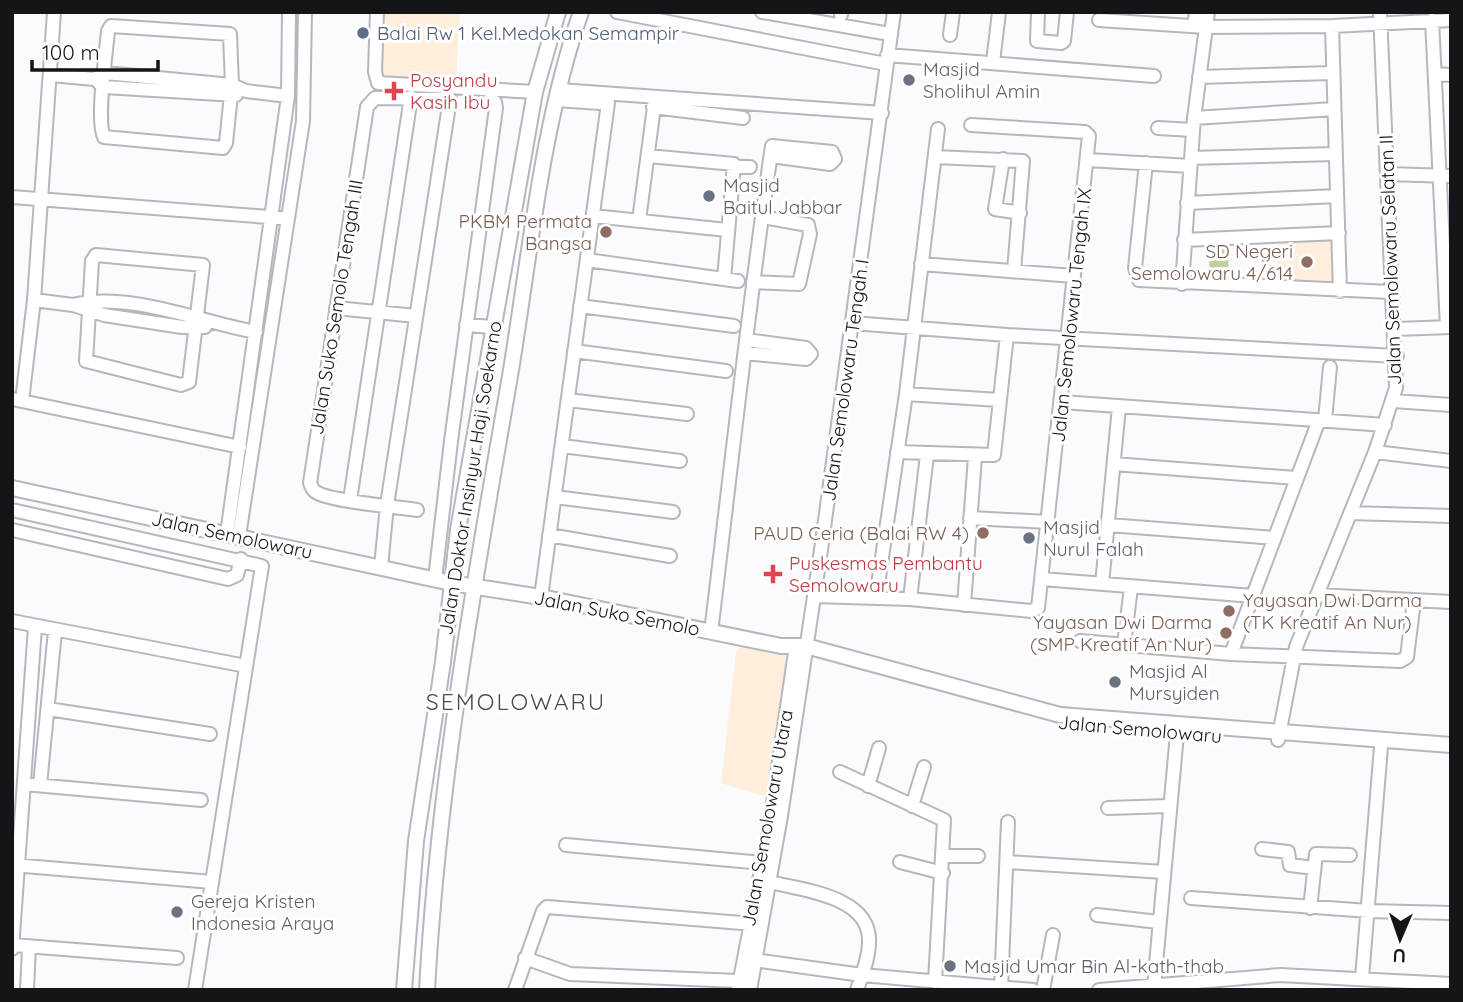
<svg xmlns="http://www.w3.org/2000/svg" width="1463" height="1002" font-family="Quicksand,sans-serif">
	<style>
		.education { fill: #ffeedc }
		.green { fill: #c3d09d }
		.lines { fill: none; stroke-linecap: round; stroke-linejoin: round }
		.minor-casing { stroke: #b6b6bf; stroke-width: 16 }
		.major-casing { stroke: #b6b6bf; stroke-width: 18 }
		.minor { stroke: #fff; stroke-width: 12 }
		.major { stroke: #fff; stroke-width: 14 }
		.service-dot { fill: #5c6f8a; stroke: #fff; stroke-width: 2.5 }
		.worship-dot { fill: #6b7280; stroke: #fff; stroke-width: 2.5 }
		.health-dot { fill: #e0444e; stroke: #fff; stroke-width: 2.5 }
		.education-dot { fill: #8d6e63; stroke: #fff; stroke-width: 2.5 }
		.labels { text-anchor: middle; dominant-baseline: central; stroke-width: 6; stroke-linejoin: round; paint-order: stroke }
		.service-label { font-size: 19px; fill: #4e5e75; stroke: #fff; text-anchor: start }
		.worship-label { font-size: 19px; fill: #5b616d; stroke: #fff; text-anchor: start }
		.health-label { font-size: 19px; fill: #be3a42; stroke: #fff; text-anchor: start }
		.education-label { font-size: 19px; fill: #785e54; stroke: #fff; text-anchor: end }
		.street-label { font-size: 19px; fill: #151418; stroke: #fff }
		.quarter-label { font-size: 23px; letter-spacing: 2px; fill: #4b4b52; stroke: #fff }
	</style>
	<rect width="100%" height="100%" fill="#fbfbfe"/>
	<path class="education" d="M383,12H460L456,82L379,77Z
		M1335,237L1337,287L1277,285L1278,239Z
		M741,647L784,653L787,659L766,797L721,783L736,652Z"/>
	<path class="green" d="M1210,246H1229L1228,275L1209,274Z"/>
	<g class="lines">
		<defs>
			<path id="minor" d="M377,12L375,72L378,83L535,92
				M617,12L886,64
				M762,12L890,34
				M1038,12L1037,41L1061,43L1064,41L1067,12
				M841,15V12
				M1099,20L1206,27L1332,26L1451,20
				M1432,20L1447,327
				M111,26L230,34L232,85L226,143L223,148L104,137C96,120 106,54 108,31Z
				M1194,26L1196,12
				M1332,26L1340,291
				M950,35L953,12
				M887,55L1154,76
				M993,62L999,12
				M1435,74L1451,75
				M51,75L94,79L105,73L232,85L246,91L288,96
				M1199,77L1332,73
				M99,83L104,87L236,95
				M559,90L882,113
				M556,100L600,103
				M653,107L743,118
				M1194,118L1334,109
				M1158,128L1193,130
				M648,156L734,164L724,279
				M935,157L1023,161L1014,271
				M1191,158L1335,154
				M1003,159L995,209L1020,213
				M1088,160L1190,166
				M1146,163L1135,268L1139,280L1391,292
				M735,167H750
				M1387,174L1451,176
				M12,197L281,218
				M1187,203L1337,196
				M593,216L727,230
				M639,220L654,107
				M1184,240L1339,233
				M96,255L203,265L189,382L181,385L86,361L92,261Z
				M587,260L738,281
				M921,264L1074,276
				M753,282L799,284L810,234L808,225L762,217
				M1182,284L1194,118L1208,12
				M34,300L73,305L104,315L182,327H205
				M73,305C129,291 200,322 256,332
				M580,306L734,326
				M336,308L416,316
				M852,323L1007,335L1397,356
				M466,325L493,327
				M1395,329L1451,327
				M574,351L726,371
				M745,353L806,359L811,354L806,348L746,340
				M906,394L999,400
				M12,399L240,447
				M568,400L687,414
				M22,401L34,300L54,12
				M1393,401L1451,405
				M1062,402L1385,425
				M1325,420L1330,367
				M562,446L680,461
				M897,452L994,455L1007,335
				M1375,452L1451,461
				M1114,464L1296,478
				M555,497L673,512
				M350,500L411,97
				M12,510L262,566L195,990
				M1350,513L1451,516
				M970,518L1048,522
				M1109,525L1274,538
				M12,530L228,579L237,575L241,559
				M227,534L288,96L289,12
				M549,535L670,556
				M239,536L303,121L305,12
				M381,567L387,505L450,99L375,98L367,107L310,483C312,487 312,490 316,492C328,501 397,507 417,510
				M435,579L451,441L496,108L495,102L490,99
				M1042,579L1253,596
				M1102,584L1119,407
				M1317,595L1451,602
				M814,596L910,599L1031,611L1038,608L1089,136L1085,132L971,125
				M541,597L608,103
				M876,598L906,394L938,129
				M910,599L927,455
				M964,605L975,457
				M12,621L246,666
				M711,632C731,470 748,307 772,146L832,152L835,159L830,164L771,156
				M1080,641L1231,654L1400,661L1407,657L1414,601
				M1124,645L1131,587
				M1231,654L1319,420
				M48,709L210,734
				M1278,740L1296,647L1375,452L1396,388L1380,12
				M840,772L944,820L935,982
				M24,784L201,800
				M40,785L55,631
				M868,786L879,748
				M912,806L924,767
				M1108,808L1169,806
				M566,845L763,863
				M1262,849L1288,852L1290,865L1314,868
				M944,856H978
				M900,862L943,873
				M1007,862L1164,872
				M13,865L212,882
				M770,882C802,890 871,896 869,942C869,958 862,975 857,990
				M1191,898L1369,911L1451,913
				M1310,908L1316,854L1350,855
				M1097,915L1159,922
				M13,945L177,958
				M12,949L35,627
				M525,958L570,974L738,981
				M754,960L862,975L1033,990
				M1362,978L1381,747
				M1154,986L1177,734
				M1001,988L1008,822
				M27,990L29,947
				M515,990L543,911L547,907L754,924
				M738,990L769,829L796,646
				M750,990L781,816L821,550L894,12
				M1043,990L1053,935
				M1099,990L1280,975L1451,984"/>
			<path id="major" d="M12,488L451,583L541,597L781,646H806L1060,715L1451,745
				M404,990L416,841L443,662L458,530L535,92L558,12
				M427,990C438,783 475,579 510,376C530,256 541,127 581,12"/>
		</defs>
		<use href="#minor" class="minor-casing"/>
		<use href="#major" class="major-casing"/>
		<use href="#minor" class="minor"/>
		<use href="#major" class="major"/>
	</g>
	<circle class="service-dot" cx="363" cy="33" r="7"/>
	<g class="worship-dot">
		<circle cx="909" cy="80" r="7"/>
		<circle cx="709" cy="196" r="7"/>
		<circle cx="1029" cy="538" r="7"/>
		<circle cx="1115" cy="682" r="7"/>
		<circle cx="177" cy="912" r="7"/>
		<circle cx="950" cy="966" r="7"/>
	</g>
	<g class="health-dot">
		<path d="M390.5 80.5h7v7h7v7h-7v7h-7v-7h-7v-7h7z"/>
		<path d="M769.5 563.5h7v7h7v7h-7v7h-7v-7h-7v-7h7z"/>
	</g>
	<g class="education-dot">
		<circle cx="606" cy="232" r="7"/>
		<circle cx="1307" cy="262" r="7"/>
		<circle cx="983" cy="533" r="7"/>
		<circle cx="1229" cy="611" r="7"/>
		<circle cx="1226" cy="633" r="7"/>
	</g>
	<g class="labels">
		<g class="service-label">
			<text x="377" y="33">Balai Rw 1 Kel.Medokan Semampir</text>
		</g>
		<g class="worship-label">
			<text x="923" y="69">Masjid<tspan x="923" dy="22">Sholihul Amin</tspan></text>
			<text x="723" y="185">Masjid<tspan x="723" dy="22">Baitul Jabbar</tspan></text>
			<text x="1043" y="527">Masjid<tspan x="1043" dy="22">Nurul Falah</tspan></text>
			<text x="1129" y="671">Masjid Al<tspan x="1129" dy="22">Mursyiden</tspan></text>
			<text x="191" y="901">Gereja Kristen<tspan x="191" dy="22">Indonesia Araya</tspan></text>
			<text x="964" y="966">Masjid Umar Bin Al-kath-thab</text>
		</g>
		<g class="health-label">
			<text x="410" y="80">Posyandu<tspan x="410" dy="22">Kasih Ibu</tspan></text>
			<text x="789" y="563">Puskesmas Pembantu<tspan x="789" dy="22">Semolowaru</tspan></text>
		</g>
		<g class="education-label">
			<text x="592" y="221">PKBM Permata<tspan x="592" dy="22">Bangsa</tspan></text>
			<text x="1293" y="251">SD Negeri<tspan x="1293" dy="22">Semolowaru 4/614</tspan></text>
			<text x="969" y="533">PAUD Ceria (Balai RW 4)</text>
			<text x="1243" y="600" text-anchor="start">Yayasan Dwi Darma<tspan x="1243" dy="22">(TK Kreatif An Nur)</tspan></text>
			<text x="1212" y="622">Yayasan Dwi Darma<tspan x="1212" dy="22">(SMP Kreatif An Nur)</tspan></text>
		</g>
		<g class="street-label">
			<text transform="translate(1390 260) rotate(-92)">Jalan Semolowaru Selatan II</text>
			<text transform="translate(336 307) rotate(-81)">Jalan Suko Semolo Tengah III</text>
			<text transform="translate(1071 315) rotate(-84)">Jalan Semolowaru Tengah IX</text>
			<text transform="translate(845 380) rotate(-82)">Jalan Semolowaru Tengah I</text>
			<text transform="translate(470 478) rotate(-81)">Jalan Doktor Insinyur Haji Soekarno</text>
			<text transform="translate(232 535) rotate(12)">Jalan Semolowaru</text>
			<text transform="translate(617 613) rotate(11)">Jalan Suko Semolo</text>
			<text transform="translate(1140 729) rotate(5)">Jalan Semolowaru</text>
			<text transform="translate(767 818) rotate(-80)">Jalan Semolowaru Utara</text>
		</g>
		<g class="quarter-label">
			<text x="516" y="701">SEMOLOWARU</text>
		</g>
	</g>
	<rect width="1463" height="1002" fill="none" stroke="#151418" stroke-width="28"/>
	<g transform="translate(1400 939) rotate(182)" stroke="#ffffff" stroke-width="5" paint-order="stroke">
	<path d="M0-5L12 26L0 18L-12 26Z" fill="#151418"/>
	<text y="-10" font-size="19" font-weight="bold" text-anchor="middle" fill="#151418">U</text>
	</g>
	<path d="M32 60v10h126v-10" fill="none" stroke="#151418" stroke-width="3.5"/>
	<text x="42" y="60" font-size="21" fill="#151418" stroke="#ffffff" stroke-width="5" paint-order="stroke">100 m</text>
</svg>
